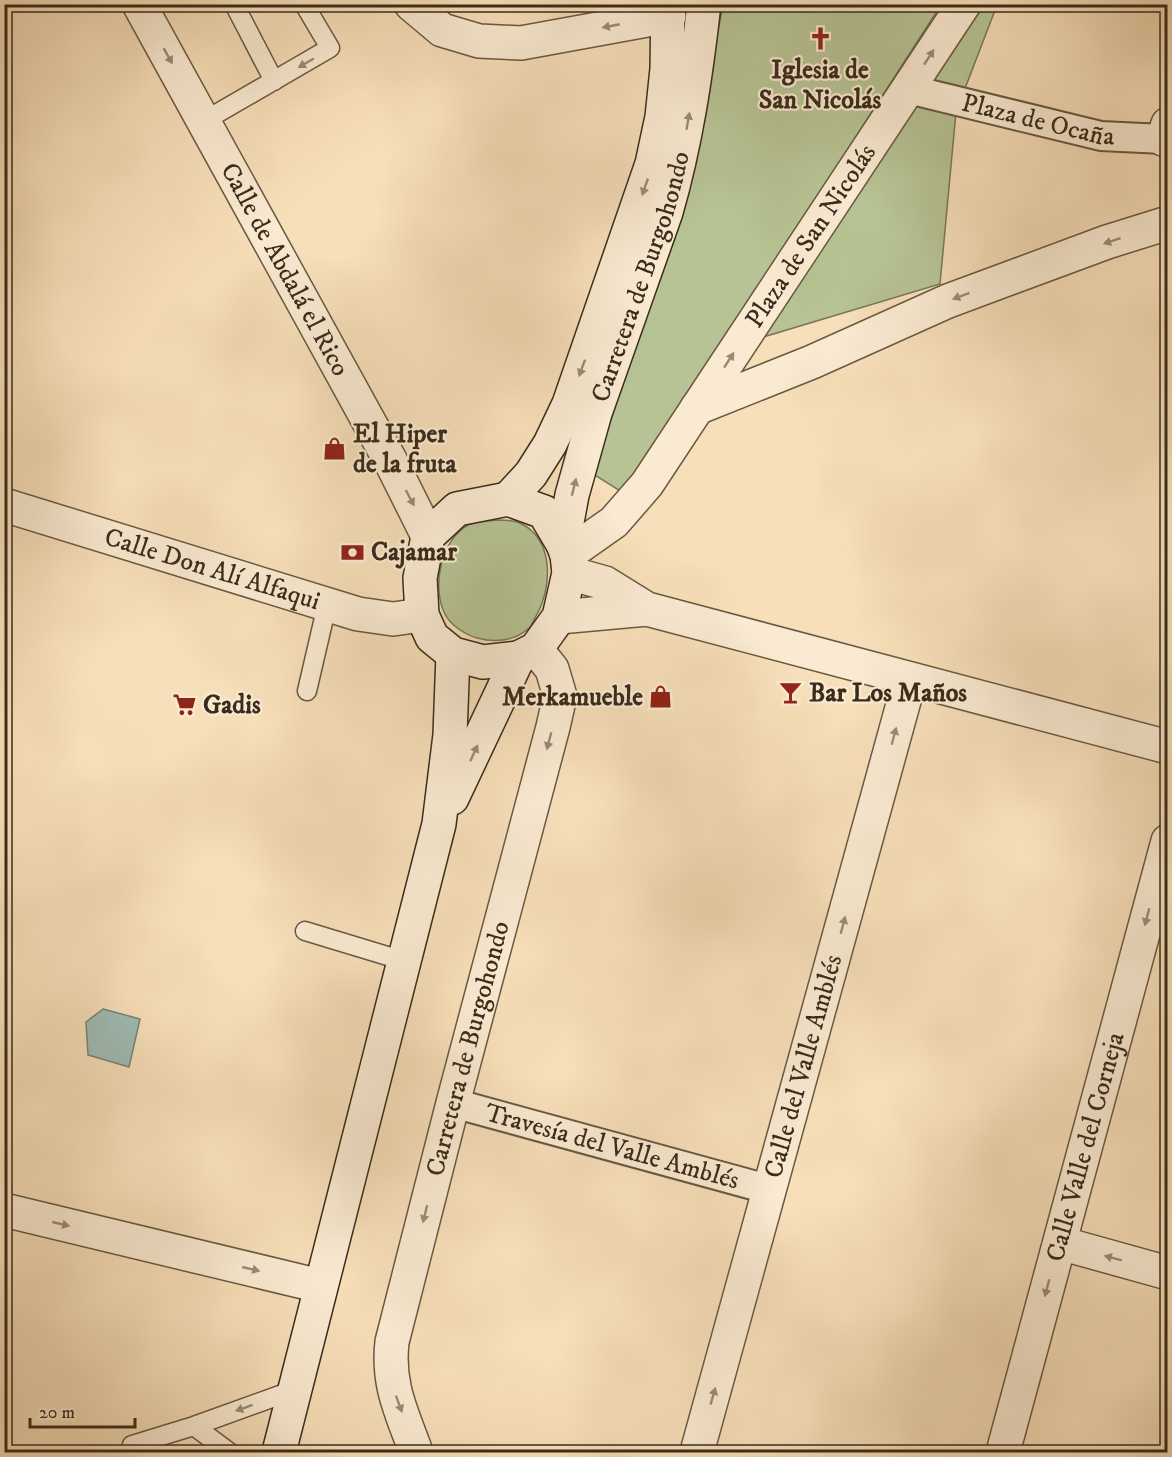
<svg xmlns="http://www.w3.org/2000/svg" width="1172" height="1457" font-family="'IM FELL DW Pica',serif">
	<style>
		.green { fill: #b7c394; stroke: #787858; stroke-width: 1.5 }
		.water { fill: #9ebcb5; stroke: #768277; stroke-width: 1.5 }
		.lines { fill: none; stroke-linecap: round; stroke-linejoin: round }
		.service-casing { stroke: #695942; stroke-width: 21 }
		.pedestrian-casing { stroke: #695942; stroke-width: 32 }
		.minor-casing { stroke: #695942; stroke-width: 36 }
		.tertiary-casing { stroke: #695942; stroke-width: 36 }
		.secondary-casing { stroke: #3a2c1b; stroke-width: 36 }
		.service { stroke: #faead2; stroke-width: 18 }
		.pedestrian { stroke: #faead2; stroke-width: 28 }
		.minor { stroke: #faead2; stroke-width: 33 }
		.tertiary { stroke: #faead2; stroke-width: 33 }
		.secondary { stroke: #faead2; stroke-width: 33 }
		.oneway { fill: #9a8b76 }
		.labels { text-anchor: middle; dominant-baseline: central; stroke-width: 4.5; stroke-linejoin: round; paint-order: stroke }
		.poi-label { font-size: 26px; font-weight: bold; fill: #3a2c1b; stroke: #faead2; text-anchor: start }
		.street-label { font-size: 26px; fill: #3a2c1b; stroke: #faead2 }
	</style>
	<rect width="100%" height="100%" fill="#f7dfb9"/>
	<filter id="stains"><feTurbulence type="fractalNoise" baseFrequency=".00333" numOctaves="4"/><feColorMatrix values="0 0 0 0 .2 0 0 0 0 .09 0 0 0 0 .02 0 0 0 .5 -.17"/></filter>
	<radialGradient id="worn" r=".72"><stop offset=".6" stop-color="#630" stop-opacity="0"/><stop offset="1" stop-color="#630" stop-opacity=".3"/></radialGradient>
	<path class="green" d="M723,5H941L625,494L593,474L687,188Z
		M979,5H997L956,112L940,284L760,338Z
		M497,520C504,520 514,520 520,523C555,540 552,588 536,616C534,620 532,625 529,628C515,641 495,643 477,638C466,635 450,625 445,614C431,587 441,538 470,524C478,521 489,521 497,520Z"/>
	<path class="water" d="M103,1009L140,1019L129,1067L88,1055L86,1022Z"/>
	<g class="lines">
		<defs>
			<path id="service" d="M234,4L274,81
				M204,121L330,48L304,4
				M307,691L327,605
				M305,931L404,961
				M194,1426L229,1452
				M130,1452L132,1445L194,1426L294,1390"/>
			<g id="pedestrian">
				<path id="s1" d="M908,89L1101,136L1163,139"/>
				<path id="s2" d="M453,1103L771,1190"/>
			</g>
			<g id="minor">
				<path id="s3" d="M139,4L390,460L428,536"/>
				<path d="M411,4L442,30L479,41L521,43L669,16"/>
				<path d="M1168,124L1163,139L1168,140"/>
				<path d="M697,408L812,362L948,301L1107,242L1168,223"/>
				<path id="s4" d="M4,505L358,614L393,619L422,615"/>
				<path id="s5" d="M567,555L614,522L647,484L964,4"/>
				<path d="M4,1210L320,1286"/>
				<path d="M1060,1243L1168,1273"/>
				<path id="s6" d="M416,1452C402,1413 387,1385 392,1342L453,1103L553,727L560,696L552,669L536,649"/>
				<path id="s7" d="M697,1452L910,679"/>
				<path id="s8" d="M1003,1452L1168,841"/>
			</g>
			<path id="tertiary" d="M569,573L605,583L647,609L1168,747
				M559,617L647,609"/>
			<g id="secondary">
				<path d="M508,499L531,474L550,444L569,404L652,164L662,117L667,69L668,4"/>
				<path d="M508,499L544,512L563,544L567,555L569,573L559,617L536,649L518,658L483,662L453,654L432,637L422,615L420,578L428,536L457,509Z"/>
				<path id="s9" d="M563,544L572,495L595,413L666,212C686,143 696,75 704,4"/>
				<path d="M452,798L518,658"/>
				<path d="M279,1452L439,824L450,735L453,654"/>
			</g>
		</defs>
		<use href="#service" class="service-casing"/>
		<use href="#pedestrian" class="pedestrian-casing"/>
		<use href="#minor" class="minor-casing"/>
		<use href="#tertiary" class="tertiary-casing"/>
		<use href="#secondary" class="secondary-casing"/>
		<use href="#service" class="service"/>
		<use href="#pedestrian" class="pedestrian"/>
		<use href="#minor" class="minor"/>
		<use href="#tertiary" class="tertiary"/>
		<use href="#secondary" class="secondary"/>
	</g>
	<defs><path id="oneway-solid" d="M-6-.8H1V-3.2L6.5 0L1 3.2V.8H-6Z" transform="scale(1.5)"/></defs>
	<g class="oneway">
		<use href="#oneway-solid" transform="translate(611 26) rotate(169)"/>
		<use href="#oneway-solid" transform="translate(168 56) rotate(61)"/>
		<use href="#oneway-solid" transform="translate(929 57) rotate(-57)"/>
		<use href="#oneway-solid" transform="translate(306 63) rotate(150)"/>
		<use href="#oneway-solid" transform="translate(688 121) rotate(-80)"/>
		<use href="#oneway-solid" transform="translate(645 187) rotate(109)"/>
		<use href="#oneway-solid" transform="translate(1112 241) rotate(162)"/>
		<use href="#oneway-solid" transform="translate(961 296) rotate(159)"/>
		<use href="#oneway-solid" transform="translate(729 360) rotate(-57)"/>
		<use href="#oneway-solid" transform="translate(582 368) rotate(110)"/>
		<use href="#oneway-solid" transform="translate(574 487) rotate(-76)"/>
		<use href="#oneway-solid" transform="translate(410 498) rotate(62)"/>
		<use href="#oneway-solid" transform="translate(894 736) rotate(-75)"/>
		<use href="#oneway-solid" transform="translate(549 741) rotate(105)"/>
		<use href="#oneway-solid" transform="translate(474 753) rotate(-65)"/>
		<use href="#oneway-solid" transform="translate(1147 917) rotate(105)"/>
		<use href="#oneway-solid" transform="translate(843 925) rotate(-75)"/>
		<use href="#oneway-solid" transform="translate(425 1214) rotate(104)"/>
		<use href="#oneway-solid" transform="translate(61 1224) rotate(13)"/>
		<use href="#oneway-solid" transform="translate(1113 1258) rotate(-165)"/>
		<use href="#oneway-solid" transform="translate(251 1269) rotate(13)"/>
		<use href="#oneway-solid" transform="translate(1047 1288) rotate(105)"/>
		<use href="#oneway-solid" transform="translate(713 1396) rotate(-74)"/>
		<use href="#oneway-solid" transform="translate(399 1404) rotate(70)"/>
		<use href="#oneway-solid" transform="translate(244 1408) rotate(160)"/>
	</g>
	<defs>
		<symbol id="church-bare" viewBox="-9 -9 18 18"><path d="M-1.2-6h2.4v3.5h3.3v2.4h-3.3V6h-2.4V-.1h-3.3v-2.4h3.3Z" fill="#8f2418" stroke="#faead2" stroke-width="2.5" paint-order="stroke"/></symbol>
		<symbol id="shop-bare" viewBox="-9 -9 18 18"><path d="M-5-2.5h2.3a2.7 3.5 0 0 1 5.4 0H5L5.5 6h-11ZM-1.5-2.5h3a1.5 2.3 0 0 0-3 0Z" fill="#8f2418" stroke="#faead2" stroke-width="2.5" paint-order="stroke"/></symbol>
		<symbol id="bank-bare" viewBox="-9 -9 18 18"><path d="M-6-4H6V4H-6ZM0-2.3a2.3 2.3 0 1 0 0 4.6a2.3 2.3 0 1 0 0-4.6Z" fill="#8f2418" stroke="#faead2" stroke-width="2.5" paint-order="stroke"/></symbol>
		<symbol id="bar-bare" viewBox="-9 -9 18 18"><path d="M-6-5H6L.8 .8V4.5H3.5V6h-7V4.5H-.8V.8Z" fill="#8f2418" stroke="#faead2" stroke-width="2.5" paint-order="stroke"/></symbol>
		<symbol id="supermarket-bare" viewBox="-9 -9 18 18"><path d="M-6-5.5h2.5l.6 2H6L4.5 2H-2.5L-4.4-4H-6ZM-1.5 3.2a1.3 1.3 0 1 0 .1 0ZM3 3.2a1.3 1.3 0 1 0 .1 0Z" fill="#8f2418" stroke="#faead2" stroke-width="2.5" paint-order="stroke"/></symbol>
	</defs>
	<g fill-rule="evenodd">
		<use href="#church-bare" x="804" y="22" width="33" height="33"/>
		<use href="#shop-bare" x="318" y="432" width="33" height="33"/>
		<use href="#bank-bare" x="336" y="536" width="33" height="33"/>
		<use href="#bar-bare" x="774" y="676" width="33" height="33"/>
		<use href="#shop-bare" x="644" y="680" width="33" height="33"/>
		<use href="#supermarket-bare" x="168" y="688" width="33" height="33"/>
	</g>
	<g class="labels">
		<g class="poi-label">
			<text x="820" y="70" text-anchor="middle">Iglesia de<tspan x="820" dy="30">San Nicolás</tspan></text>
			<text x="353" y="434">El Hiper<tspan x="353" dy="30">de la fruta</tspan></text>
			<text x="371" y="552">Cajamar</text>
			<text x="809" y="693">Bar Los Maños</text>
			<text x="643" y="697" text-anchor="end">Merkamueble</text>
			<text x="203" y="705">Gadis</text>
		</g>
		<g class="street-label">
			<text stroke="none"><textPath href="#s1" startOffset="134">Plaza de Ocaña</textPath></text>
			<text stroke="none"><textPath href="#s5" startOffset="405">Plaza de San Nicolás</textPath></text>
			<text stroke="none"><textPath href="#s3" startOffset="303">Calle de Abdalá el Rico</textPath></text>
			<text stroke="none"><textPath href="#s9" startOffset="279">Carretera de Burgohondo</textPath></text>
			<text stroke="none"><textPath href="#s4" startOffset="218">Calle Don Alí Alfaqui</textPath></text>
			<text stroke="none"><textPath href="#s6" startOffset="417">Carretera de Burgohondo</textPath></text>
			<text stroke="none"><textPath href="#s7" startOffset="400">Calle del Valle Amblés</textPath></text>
			<text stroke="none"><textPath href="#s2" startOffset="165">Travesía del Valle Amblés</textPath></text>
			<text stroke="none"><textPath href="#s8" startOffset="316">Calle Valle del Corneja</textPath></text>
		</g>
	</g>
	<rect width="1172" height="1457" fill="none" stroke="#f7dfb9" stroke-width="24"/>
	<rect x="6" y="6" width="1160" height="1445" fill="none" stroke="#3a2c1b" stroke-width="3"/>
	<rect x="12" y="12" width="1148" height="1433" fill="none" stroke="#3a2c1b" stroke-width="1.5"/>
	<path d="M30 1418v9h105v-9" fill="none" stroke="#3a2c1b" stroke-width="3"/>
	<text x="39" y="1418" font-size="18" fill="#3a2c1b" stroke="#faead2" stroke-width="4.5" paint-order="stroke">20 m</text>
	<rect width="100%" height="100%" filter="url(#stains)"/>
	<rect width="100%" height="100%" fill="url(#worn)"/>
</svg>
